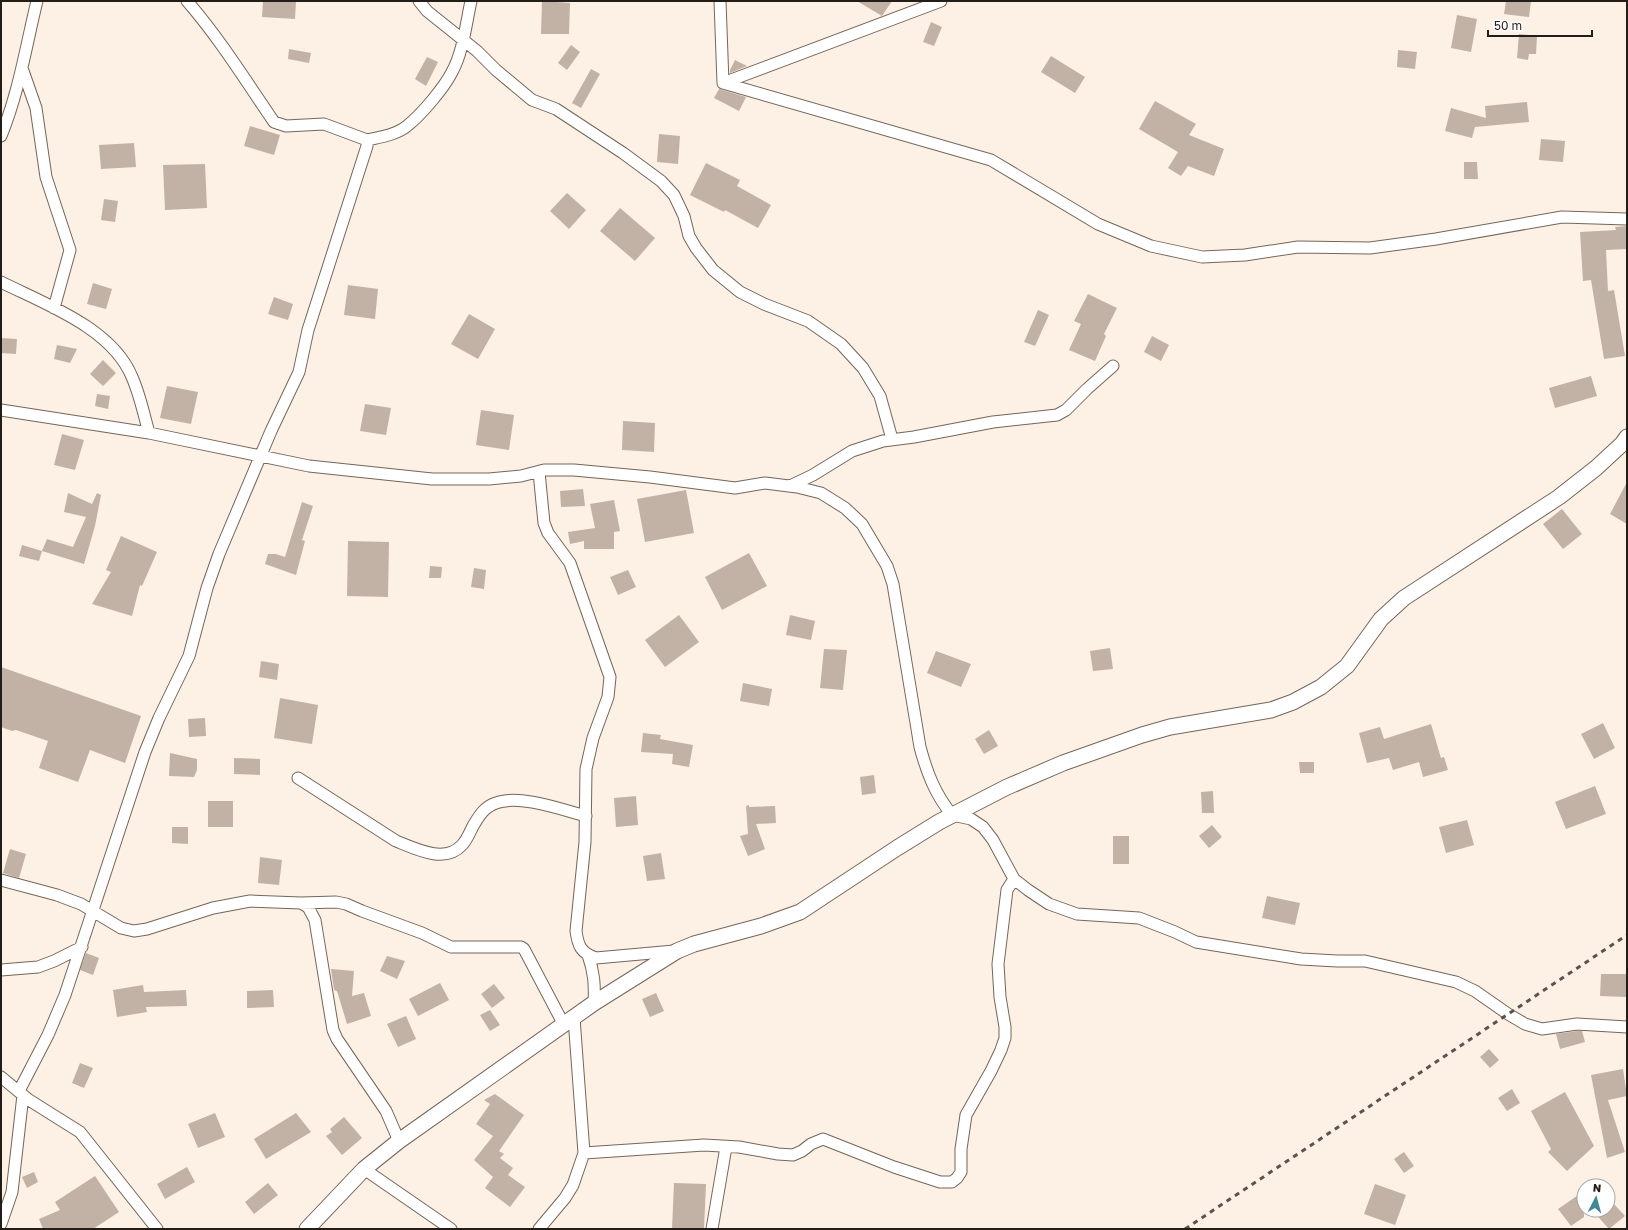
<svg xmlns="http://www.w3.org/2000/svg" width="1628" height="1230" font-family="'Golos Text',sans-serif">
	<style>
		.building { fill: #c2b2a5 }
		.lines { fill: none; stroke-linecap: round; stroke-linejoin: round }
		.street-casing { stroke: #746659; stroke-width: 13 }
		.secondary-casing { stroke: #746659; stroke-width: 17 }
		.street { stroke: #fff; stroke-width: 11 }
		.secondary { stroke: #fff; stroke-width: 15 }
		.rail { stroke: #5b534c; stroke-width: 3; stroke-dasharray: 5 5; stroke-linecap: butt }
	</style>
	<rect width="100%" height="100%" fill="#fdf0e4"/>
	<path class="building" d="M263,1H296L295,19L262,17Z
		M542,1L570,3L569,34H541Z
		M857,1H892L882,16Z
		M1506,1H1531L1529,17L1504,14Z
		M1457,15L1477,19L1471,52L1451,48Z
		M931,22L942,27L934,46L923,42Z
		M1519,34L1537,36L1536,54H1529L1528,60L1517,58Z
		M571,45L580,52L567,70L558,63Z
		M289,49L311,53L309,63L288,59Z
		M1398,50L1417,52L1415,69L1397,67Z
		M1051,56L1085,77L1075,93L1041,72Z
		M427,57L438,62L426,86L415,79Z
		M735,60L747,66L730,73V70Z
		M591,69L600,74L581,108L572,103Z
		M719,89L746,97L739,111L714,98Z
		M1155,101L1196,124L1189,135L1224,149L1214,176L1188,166L1181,176L1168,168L1178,152L1139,129Z
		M1527,102L1529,122L1475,127L1472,138L1445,131L1451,108L1486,118L1485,106Z
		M250,126L280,135L274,155L244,146Z
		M659,134L680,136L678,164L657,162Z
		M1541,139L1565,141L1563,162L1539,160Z
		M134,143L136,167L101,169L99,145Z
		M1464,162H1477L1478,179H1464Z
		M706,163L740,180L737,186L771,205L758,228L725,210L724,212L690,195Z
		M205,164L207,208L165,210L163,165Z
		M567,193L586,210L569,229L550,211Z
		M104,199L118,201L115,222L101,220Z
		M620,208L655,238L635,261L600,231Z
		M1627,226V249L1606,250L1608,291L1614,290L1625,356L1604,359L1591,280L1583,281L1580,232L1616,230L1615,227Z
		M93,283L112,289L106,309L87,304Z
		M348,285L378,289L375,319L344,315Z
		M1088,294L1117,308L1104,334L1106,336L1095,361L1069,350L1081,324L1074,321Z
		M274,297L293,304L288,320L268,314Z
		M1038,310L1049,315L1035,346L1024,342Z
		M469,314L495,329L478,359L451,344Z
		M1152,336L1169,345L1161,361L1144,352Z
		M1,338L17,339L16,354L1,353Z
		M57,345L77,349L70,363L54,359Z
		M103,360L116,373L103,386L90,374Z
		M1591,376L1597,396L1555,408L1549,388Z
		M167,386L198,392L191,424L160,418Z
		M97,394L110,396L108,409L95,406Z
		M365,404L391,408L386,435L360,431Z
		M481,410L514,415L509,450L476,445Z
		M623,421L655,423L654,452L622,450Z
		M62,434L84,440L75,470L54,465Z
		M1627,482V524L1610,514Z
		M583,489L585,506L561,507L560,491Z
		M686,490L694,533L645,542L637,499Z
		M68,493L92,504L97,493L101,495L95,526L84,564L42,551L47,539L73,547L86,517L64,512Z
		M614,500L620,531L614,532V549H584V541L570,544L568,532L595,528L590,504Z
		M302,502L313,506L302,540L305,541L296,575L265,564L268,554H276L285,557Z
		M1562,509L1582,534L1563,549L1543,524Z
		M121,536L157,552L142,586L140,585L132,616L92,604L111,572L106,570Z
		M348,541L389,542L388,597L347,596Z
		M22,545L42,551L39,561L19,556Z
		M749,553L767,586L722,610L705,577Z
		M430,566L442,567L441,578H429Z
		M474,568L486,570L484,589L471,587Z
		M628,570L636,587L618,595L610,577Z
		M679,615L699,642L665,667L645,640Z
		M790,615L815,621L811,640L786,635Z
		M1110,648L1113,669L1093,671L1090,651Z
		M824,649L847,650L843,690L820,688Z
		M936,651L971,664L961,687L927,673Z
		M261,661L279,664L277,680L259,677Z
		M1,667L141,716L125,763L90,750L78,782L39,768L48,741L16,730L12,731L1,727Z
		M743,683L772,689L769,706L740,701Z
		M280,698L318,705L312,744L274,738Z
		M205,718L206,736L189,737L188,719Z
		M1603,723L1615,748L1594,759L1581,734Z
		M1431,724L1441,758L1444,757L1448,770L1423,777L1419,762L1393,770L1389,758L1367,763L1359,733L1380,727L1384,739Z
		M989,730L998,746L984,754L975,739Z
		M643,733L661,735L660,739L693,745L689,767L672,764L673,754L641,752Z
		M170,753L197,759V770L194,777L169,776Z
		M234,758L260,759V775L234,774Z
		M1299,762H1314V773H1300Z
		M874,775L876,793L862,795L860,777Z
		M1595,786L1606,814L1566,829L1555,802Z
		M1213,791L1214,813H1202L1201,792Z
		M636,796L638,825L616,827L614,798Z
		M208,801H233V827H208Z
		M749,805V807L775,806L776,823L756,824L765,849L748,856L740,836L748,834L746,806Z
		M1467,820L1474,845L1446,853L1439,827Z
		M1212,825L1222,837L1209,848L1199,836Z
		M172,827H188V844L172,843Z
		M1113,836H1129V864H1113Z
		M10,849L26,854L19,878L3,873Z
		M661,853L665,879L647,881L643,856Z
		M260,857L282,860L279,885L258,883Z
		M1267,896L1300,903L1295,925L1262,918Z
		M86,953L99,958L93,975L80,970Z
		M387,956L405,961L397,979L380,971Z
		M331,969L354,971L352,996L364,993L371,1016L347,1024L337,991L334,990Z
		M1601,974H1627V997L1600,996Z
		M440,983L449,1000L418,1016L409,999Z
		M494,984L505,998L492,1008L481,994Z
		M143,985L144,992L186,990L187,1006L146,1007L147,1012L117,1017L113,990Z
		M273,990L274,1007L247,1008V991Z
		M656,993L664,1011L650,1017L642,999Z
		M490,1010L500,1025L490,1031L480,1015Z
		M406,1016L416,1039L398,1047L387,1024Z
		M1577,1031H1582L1585,1042L1560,1049L1556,1034Z
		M1489,1049L1499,1060L1490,1068L1480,1057Z
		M80,1063L93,1068L84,1088L72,1083Z
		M1623,1069L1627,1096L1608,1100L1625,1152L1607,1158L1591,1075Z
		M1512,1089L1520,1103L1507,1111L1498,1098Z
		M1565,1092L1594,1146L1567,1171L1548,1152L1551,1149L1531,1111Z
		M495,1094L524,1115L499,1151L504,1154L500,1158L513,1168L508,1175L525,1187L510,1207L485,1188L493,1177L474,1160L493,1136L476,1124L490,1104L484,1100Z
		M215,1113L225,1137L198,1148L188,1124Z
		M296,1113L311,1132L266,1159L254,1139Z
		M344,1117L362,1138L342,1155L326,1136L332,1132L330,1129Z
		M1404,1152L1414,1166L1404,1173L1394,1159Z
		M187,1167L195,1182L165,1199L157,1184Z
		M34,1172L38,1182L27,1188L22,1177Z
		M95,1176L119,1212L93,1229H43L39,1219L60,1210L55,1202Z
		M268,1183L278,1195L254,1214L245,1202Z
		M674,1183L706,1184L704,1229H672Z
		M1375,1184L1406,1195L1395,1225L1364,1214Z
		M1584,1191V1217L1571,1226L1558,1209Z
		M1614,1204L1625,1216L1609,1229L1592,1210H1608Z"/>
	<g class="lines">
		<defs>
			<path id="street" d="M187,1C220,39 246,81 274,122L286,126L324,124L367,140
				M419,1L427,11L477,51L496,70L532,100L556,109L623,153L661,181L674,195L684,216L689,236L696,248L713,270L740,292L764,304L808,321L841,344L863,368L880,396L892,439
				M720,1L723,83L991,160L1098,224L1151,246L1202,257L1245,255L1298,247L1370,248L1436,239L1562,217L1627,219
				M22,68L36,108L46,177L70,250L54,308
				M723,83L941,1
				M1,136C19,92 26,46 37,1
				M1,282C45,304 112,328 132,377C140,395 144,415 149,433
				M1,410L149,433L309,466L432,479H489L521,476L544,470H574L650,477L735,488L765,483L797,487L821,493L845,508L862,524L887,566L893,584L920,747C927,773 935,794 952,815L971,819L983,827L993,840L1014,879L1028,890L1049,904L1077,914L1139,918L1175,932L1196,942L1301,959L1337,961H1365L1456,982L1475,991L1508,1014L1525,1024L1542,1029L1577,1024L1627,1027
				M539,472L544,523L548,533L570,563L610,677L608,697L593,738L586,769L585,842L576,931C578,946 581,953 596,958L674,951
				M790,486L813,475L852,451L883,441L914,437L993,422L1057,415L1066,410L1087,389L1113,366
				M298,778L396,841C416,849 445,864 462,845C467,840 470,832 473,826C479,816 484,807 496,803C519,794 563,810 586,816
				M1,880L57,895L81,904L121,928L134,931L147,929L213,908L250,901L301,903L336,902L346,904L362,911L422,933L451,947H521L524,949L564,1025
				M301,903L308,907L315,920L333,1030L337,1039L386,1111L399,1141
				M588,955C594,972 595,985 594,1003
				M1,970L38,967L54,961L82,947
				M1,1077L29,1100L80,1132L157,1229
				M19,1091L48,1035L65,995L145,752L159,718L189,656L207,588L219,554L271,431L299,372L308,330L367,146V140C380,137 396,135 407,126C421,115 444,88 452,72C463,52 466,24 471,1
				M584,1153L704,1145L739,1147L778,1154L793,1155L802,1151L811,1144L823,1139L894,1167L940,1182H952L957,1178L961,1172V1149L966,1115L991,1071L1001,1050L1005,1038V1027L1000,997L998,964L1007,890L1014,879
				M364,1169L451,1229
				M1,1224L12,1192L23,1095
				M539,1229L565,1198L573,1185L584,1153L574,1018
				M712,1229L726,1147"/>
			<path id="secondary" d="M307,1229L364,1169L399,1141L594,1003L677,951L694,944L761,926L800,912L897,848L939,822L1007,787L1063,763L1142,735L1170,727L1271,710L1293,702L1321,687L1347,666L1381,619L1404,598L1559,497L1596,468L1622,444L1627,437"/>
		</defs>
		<use href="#street" class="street-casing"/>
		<use href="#secondary" class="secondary-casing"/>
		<use href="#street" class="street"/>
		<use href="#secondary" class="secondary"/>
		<path class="rail" d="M1185,1229L1627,935"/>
	</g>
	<rect width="1628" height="1230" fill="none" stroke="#231d18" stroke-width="4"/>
	<g transform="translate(1596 1198) rotate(6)"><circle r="19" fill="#ffffff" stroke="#a7a5a3"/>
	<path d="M0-3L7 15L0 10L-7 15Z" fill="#438796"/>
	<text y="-6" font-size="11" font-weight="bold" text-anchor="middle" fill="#231d18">N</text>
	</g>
	<path d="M1488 30v6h104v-6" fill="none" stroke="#231d18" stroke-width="2"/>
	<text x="1494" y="30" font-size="12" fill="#231d18" stroke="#ffffff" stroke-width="3" paint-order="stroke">50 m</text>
</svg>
